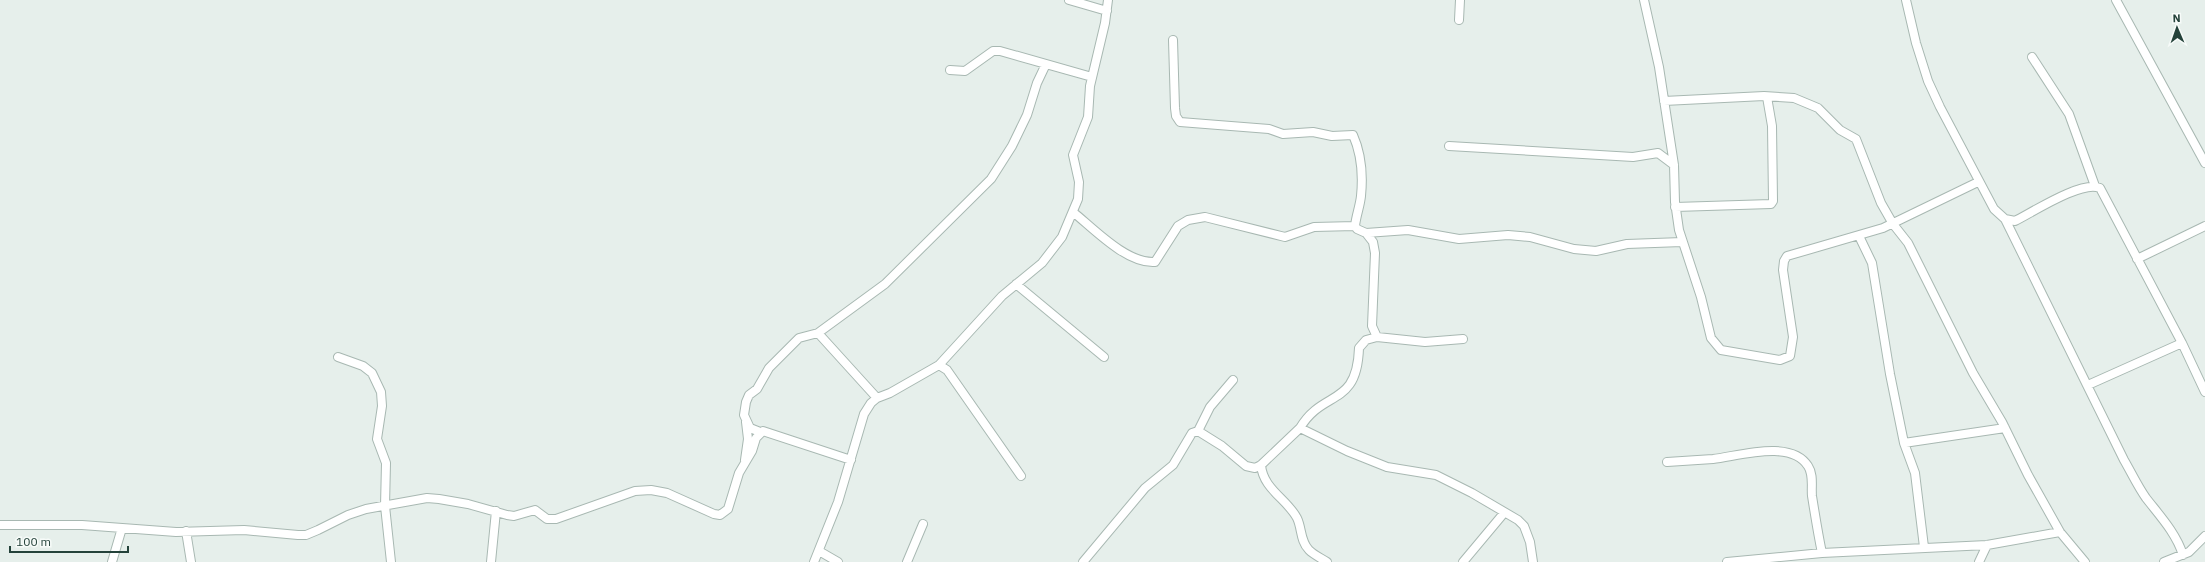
<svg xmlns="http://www.w3.org/2000/svg" width="2205" height="562" font-family="'IBM Plex Sans',sans-serif">
	<style>
		.lines { fill: none; stroke-linecap: round; stroke-linejoin: round }
		.street-casing { stroke: #a8b8b2; stroke-width: 10 }
		.street { stroke: #fff; stroke-width: 8 }
	</style>
	<rect width="100%" height="100%" fill="#e6efeb"/>
	<g class="lines">
		<defs>
			<path id="street" d="M1069,0L1107,11
				M1644,0L1659,67L1674,165L1675,202L1679,230L1701,297L1711,338L1721,350L1780,360L1790,356L1793,337L1783,270L1784,261L1787,256L1883,228L1978,182
				M1906,0L1916,43L1928,81L1940,107L1994,209L2005,219L2015,221C2033,212 2082,180 2100,188L2182,343L2205,392
				M2116,0L2205,163
				M1459,20L1460,0
				M1173,40L1175,108L1176,116L1180,122L1269,129L1283,134L1313,132L1332,136L1353,135C1361,153 1363,176 1361,196C1360,206 1356,216 1355,226L1357,229L1366,233L1408,230L1459,239L1508,235L1530,237L1574,249L1596,251L1627,244L1682,242
				M2032,57L2069,114L2095,186
				M950,70L965,71L993,51H1000L1092,77
				M1664,101L1764,96L1794,98L1818,108L1840,130L1856,139L1881,203L1893,224L1908,243L1973,373L2002,422L2028,475L2060,532L2085,562
				M1449,146L1633,157L1658,153L1674,165
				M1675,207L1771,204L1773,201L1772,126L1767,97
				M1073,212C1094,229 1127,264 1155,262L1178,226L1188,220L1205,217L1285,237L1314,227L1355,226
				M2005,219L2124,460C2131,472 2138,487 2146,498C2160,516 2176,533 2183,555
				M1366,233L1373,242L1375,253L1372,326L1377,337L1425,342L1463,339
				M1859,236L1872,263L1890,374L1904,443L1915,473L1924,547
				M2137,259L2205,226
				M1016,284L1104,357
				M818,333L877,398
				M338,357L363,366L372,373L381,392L382,406L377,439L386,463L385,506L391,562
				M939,365L947,370L1021,476
				M2088,385L2182,343
				M1300,428C1323,389 1357,408 1359,348L1366,340L1377,337
				M1198,431L1222,446L1246,466L1255,468L1261,465L1300,428L1347,451L1387,467L1436,475L1472,493L1518,520L1524,526L1530,542L1533,562
				M760,432L750,428L744,415L746,402L749,395L757,389L769,368L799,338L818,333L885,284L991,179L1012,146L1027,115L1037,83L1046,64
				M1904,443L2005,428
				M745,460L748,439L746,422
				M1667,462C1682,461 1698,460 1713,459C1739,456 1791,439 1808,466C1814,475 1811,487 1812,496C1815,515 1818,534 1822,553
				M1261,465C1263,489 1287,499 1297,518C1302,528 1300,541 1309,550C1314,555 1321,558 1327,562
				M0,525H82L176,532L244,530L298,535H306L318,530L348,515L366,509L427,498L439,499L468,504L507,515L514,516L535,510L547,519H556L635,491L651,490L667,493L714,514L720,515L728,509L739,473L752,451L756,438L763,431L851,460
				M186,531L191,562
				M819,551L838,562
				M112,562L122,528
				M491,562L496,511
				M814,562L838,502L864,414L871,403L877,398L890,393L939,365L1002,296L1042,263L1062,237L1078,199L1079,182L1073,155L1088,117L1090,86L1105,23L1108,0
				M907,562L923,524
				M1083,562L1145,488L1173,465L1192,433L1198,431L1210,407L1233,380
				M1463,562L1504,513
				M1727,562L1822,553L1987,545L2060,532
				M1979,562L1987,545
				M2164,562L2189,552L2205,536"/>
		</defs>
		<use href="#street" class="street-casing"/>
		<use href="#street" class="street"/>
	</g>
	<g transform="translate(2177 28) rotate(358)" stroke="#f7fbf9" stroke-width="3" paint-order="stroke">
	<path d="M0-3L7 15L0 10L-7 15Z" fill="#24423a"/>
	<text y="-6" font-size="11" font-weight="bold" text-anchor="middle" fill="#24423a">N</text>
	</g>
	<path d="M10 546v6h118v-6" fill="none" stroke="#24423a" stroke-width="2"/>
	<text x="16" y="546" font-size="12" fill="#24423a" stroke="#f7fbf9" stroke-width="3" paint-order="stroke">100 m</text>
</svg>
